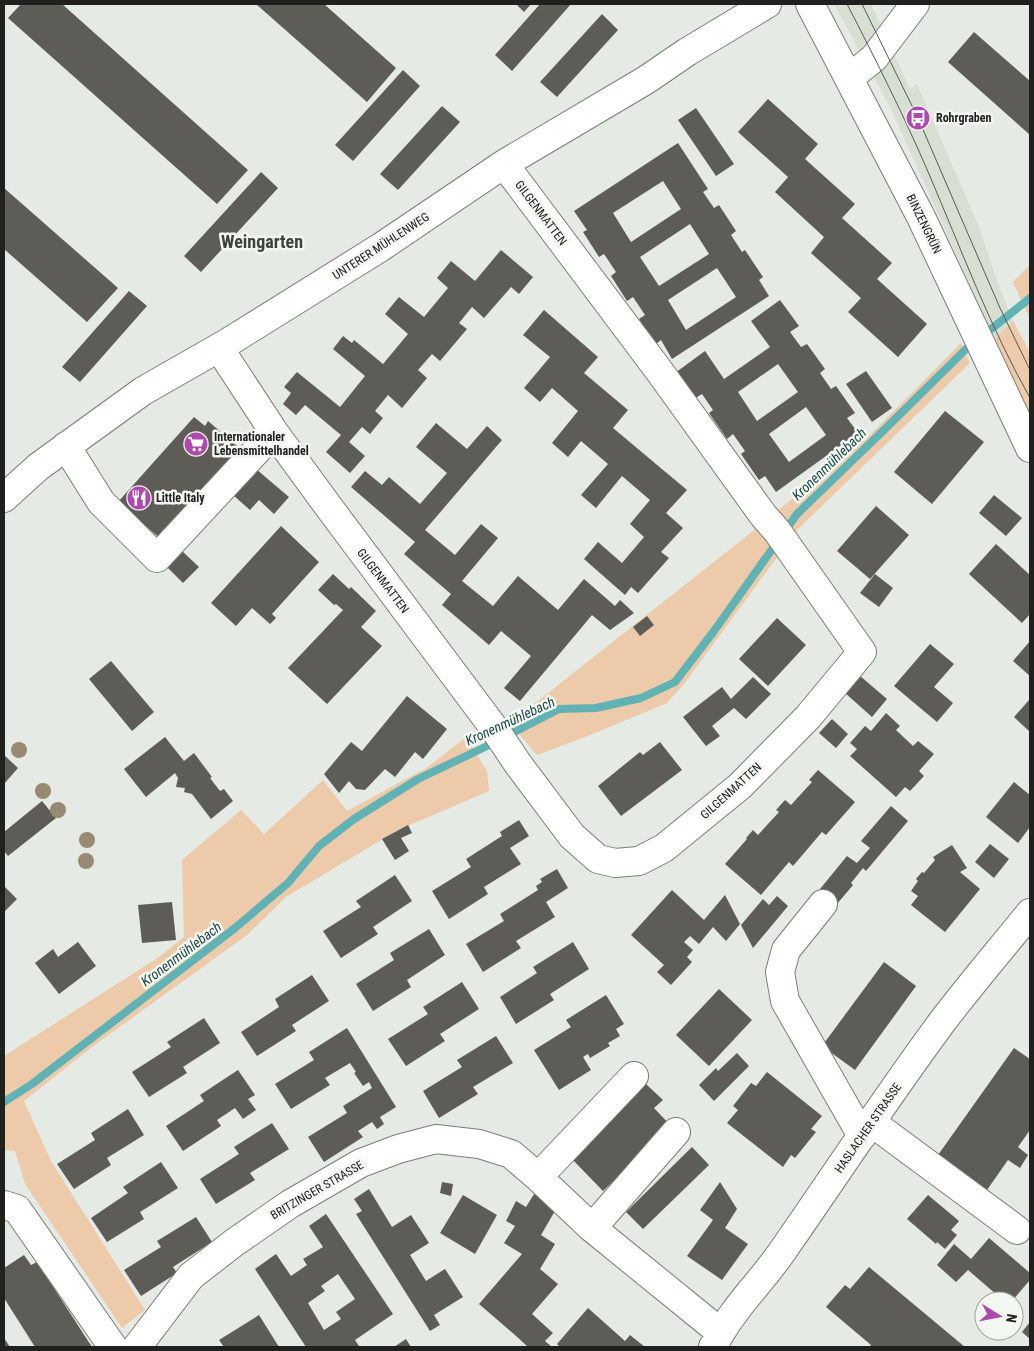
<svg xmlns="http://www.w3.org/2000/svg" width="1034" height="1351" font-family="'Roboto Condensed',sans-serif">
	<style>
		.built { fill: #d7dfd2 }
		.green { fill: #edcaa9 }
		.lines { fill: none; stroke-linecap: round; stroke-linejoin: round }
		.stream { stroke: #60b2b4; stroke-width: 8 }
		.building { fill: #5d5c57; fill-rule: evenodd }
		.minor-casing { stroke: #7a7d78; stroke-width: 30 }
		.minor { stroke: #fff; stroke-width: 28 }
		.tram { stroke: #575956; stroke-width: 1 }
		.tree { fill: #988973 }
		.labels { text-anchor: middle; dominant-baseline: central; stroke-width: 5; stroke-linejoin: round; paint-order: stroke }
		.poi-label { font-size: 12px; font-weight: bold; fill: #20211f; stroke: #f3f7f1; text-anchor: start }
		.street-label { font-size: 12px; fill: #20211f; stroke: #f3f7f1 }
		.water-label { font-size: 14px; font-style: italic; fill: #1f4646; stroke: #f3f7f1 }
		.district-label { font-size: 18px; font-weight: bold; fill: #3f413d; stroke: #f3f7f1 }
	</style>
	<rect width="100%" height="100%" fill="#e6eae4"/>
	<path class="built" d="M834,4H871L910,89L917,84L980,229L998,283L1011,316L1030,353V416L994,340L986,321L891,109Z"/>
	<path class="green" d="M1030,265V319L1013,282Z
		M1013,321L1030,353V416L1011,380L994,340Z
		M961,343L970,363L797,530L684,684L667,703L593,734L537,755L510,723L748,535L870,435Z
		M466,737L487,771L489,791L396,831L286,897L247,935L92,1047L24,1101L51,1161L145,1310L122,1328L25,1184L15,1151L4,1150V1056L159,957L184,937L182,860L241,810L264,834L323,780L347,811L428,767Z"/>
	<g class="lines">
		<path class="stream" d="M4,1102L32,1084L235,928L288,883L319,846L354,819L418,779L485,747L559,709L596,708L641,698L675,682L714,631L797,514L887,427L966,349L1030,298"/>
	</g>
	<path class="building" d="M21,4H62L248,170L217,204L8,18Z
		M256,4H324L396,68L367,102Z
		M516,4H531L524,12Z
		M540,4H571L512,71L495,55Z
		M602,14L618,30L557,97L540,82Z
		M974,32L1030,81V135L948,62Z
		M403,70L420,86L353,161L335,145Z
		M768,99L818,144L805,159L855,204L842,218L892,263L877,279L927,324L898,357L848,312L861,298L811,253L824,237L775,192L788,177L738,132Z
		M442,106L460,122L398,190L380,174Z
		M696,108L734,164L716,176L678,120Z
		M678,143L708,189L703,192L714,208L719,205L736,231L731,235L742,252L745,250L763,277L759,280L769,296L672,359L661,340L656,344L639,319L645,315L633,297L627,301L611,276L616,272L604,254L599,257L583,232L587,230L574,211ZM663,181L681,209L631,242L613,213ZM690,224L709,254L659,286L640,257ZM717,268L736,297L686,330L668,300Z
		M261,172L278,188L201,272L184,256Z
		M4,188L118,288L87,322L4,249Z
		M501,250L533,277L519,294L511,287L484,318L472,307L459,323L467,329L440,361L432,354L418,370L427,378L402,408L388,395L375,411L383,418L370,434L362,427L349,442L365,456L350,473L326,452L341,435L305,405L296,415L283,404L291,393L284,387L297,372L340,407L365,376L333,349L343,336L352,343L354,340L383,364L408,334L385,314L399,297L424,317L448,288L437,278L451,261L475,281Z
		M129,291L147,306L80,382L62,367Z
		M780,300L799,326L790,332L801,347L807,344L825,369L820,373L831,389L836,386L855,413L847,418L858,433L776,492L765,476L759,480L741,454L745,451L733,434L727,439L709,413L713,410L702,394L694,399L675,373L705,351L724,379L770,347L751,321ZM778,364L798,392L757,421L738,392ZM806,407L826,435L789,462L769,434Z
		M544,310L598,357L584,373L628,410L613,428L687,490L666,513L683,528L661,552L669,558L638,593L631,587L625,595L584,559L598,542L622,563L644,537L630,524L650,500L622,476L596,508L581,495L608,464L581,441L568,457L552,443L578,411L552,388L540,402L524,388L550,357L523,335Z
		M866,371L892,408L872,422L846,384Z
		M945,411L984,442L932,504L894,472Z
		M194,417L205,426L208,421L244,452L163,541L118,502Z
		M436,423L467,449L487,426L502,440L425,530L455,555L481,524L498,538L462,581L493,606L518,576L558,610L584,579L615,606L620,600L634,613L610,630L592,615L520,701L504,688L531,656L501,631L489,645L442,605L451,594L404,554L415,542L351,487L365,471L382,485L389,477L420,504L447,473L416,447Z
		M256,469L289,497L274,514L259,500L250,510L233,495Z
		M994,495L1022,518L1006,536L979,513Z
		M876,506L909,535L870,579L837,551Z
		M281,526L319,562L272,614L276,618L270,624L252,608L236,626L211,603Z
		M996,544L1030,575V614L1022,623L969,574Z
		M182,551L199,567L183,583L167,567Z
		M333,574L349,589L351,587L376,611L361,627L382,646L327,704L288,668L343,610L336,604L334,605L318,590Z
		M875,574L893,588L879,607L860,593Z
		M647,616L654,625L640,636L633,627Z
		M777,618L806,645L768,686L739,659Z
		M1030,641V676L1013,661Z
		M930,644L954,664L934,687L953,703L937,722L894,686Z
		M111,661L154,712L132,731L89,679Z
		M859,675L887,699L872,717L844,692Z
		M753,677L771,694L746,719L734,708L712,726L720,736L706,746L683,717L722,687L731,699Z
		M407,696L447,729L423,759L415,752L395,777L385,769L365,790L356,789L349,781L339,793L324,774L351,742L362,751Z
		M1030,699V732L1014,717Z
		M886,713L900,726L896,730L913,746L918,741L934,754L919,771L924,776L910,791L905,787L896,797L850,756L857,749L850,743L865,726L871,731Z
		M832,719L848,734L836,748L819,733Z
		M165,737L184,761L194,753L212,777L210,778L220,791L224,789L233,801L211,819L192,794L184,792L185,788L176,787L178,778L175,773L146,797L124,769Z
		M660,742L682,770L621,816L598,786L640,752L643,755Z
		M4,755L18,768L4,784Z
		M818,770L855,802L826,835L822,832L793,866L789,862L761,895L725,864L747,839L746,838L753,830L758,835L779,812L776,810L785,800L791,805L812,782L809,780Z
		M1014,782L1030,795V827L1018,843L986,817Z
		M42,801L56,818L8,856L4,851V832Z
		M891,806L908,821L866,871L863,868L851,883L853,885L837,904L820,889L847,856L857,863L870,848L861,841Z
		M519,820L529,836L510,848L521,864L484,887L488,894L449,919L432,891L471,867L466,859L502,836L500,832Z
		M408,825L412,833L401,838L409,851L395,860L382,839Z
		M990,844L1009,859L994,878L975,862Z
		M952,845L967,868L960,872L980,889L945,932L911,905L918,896L911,891L918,881L916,879L922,872L924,873L935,860L933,857Z
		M557,869L568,888L546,902L555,917L516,941L521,948L483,972L466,944L504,921L500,914L538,890L536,886L542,882L540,879Z
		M395,875L412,901L373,927L378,934L341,958L323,931L361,907L356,901Z
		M4,886L17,899L4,912Z
		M672,890L704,920L725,895L740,924L726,941L713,927L699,944L690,936L684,942L693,950L687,957L692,962L671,985L657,972L664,965L631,935Z
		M777,896L788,906L753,948L741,925L763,899L769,905Z
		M172,902L176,940L142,943L138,905Z
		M429,929L445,955L407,980L411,987L373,1011L356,984L394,960L390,953Z
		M78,942L96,966L59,994L35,963L53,949L58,957Z
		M573,942L589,969L550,994L554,1000L516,1024L500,997L537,973L533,967Z
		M884,962L916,986L855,1070L822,1046Z
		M312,975L329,1001L292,1025L296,1031L257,1056L241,1032L279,1007L275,999Z
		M462,982L479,1009L440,1034L445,1041L406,1066L388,1039L428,1014L423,1007Z
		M719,989L752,1020L709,1066L676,1035Z
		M606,995L624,1024L616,1029L620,1036L608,1043L610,1046L590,1058L588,1054L583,1057L591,1070L559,1090L534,1050L571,1027L566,1020Z
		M204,1018L220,1043L183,1067L187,1073L149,1097L132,1072L171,1047L167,1042Z
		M347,1028L396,1107L380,1117L384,1124L377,1129L372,1122L358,1131L363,1137L324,1162L308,1137L347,1113L343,1106L372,1088L369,1082L363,1086L354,1073L356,1072L350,1063L325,1078L330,1085L291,1109L275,1084L314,1060L309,1052Z
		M496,1036L513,1063L473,1087L478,1094L439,1118L423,1091L462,1067L457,1060Z
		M1014,1048L1030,1059V1130L1018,1147L1028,1155L1020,1168L1008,1160L987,1190L938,1155Z
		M737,1053L749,1066L714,1101L699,1085L716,1068L718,1071Z
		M238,1070L255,1095L248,1099L256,1110L243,1119L235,1108L217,1120L221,1126L183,1151L166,1126L204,1101L200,1095Z
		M767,1072L822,1116L811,1129L816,1132L795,1158L791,1155L783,1167L727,1123L738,1110L733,1106L751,1083L756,1086Z
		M646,1084L663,1100L654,1108L671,1126L603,1191L571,1158Z
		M128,1109L144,1135L107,1158L111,1165L74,1189L57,1164L95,1140L91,1133Z
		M272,1123L289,1149L250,1173L255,1180L216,1204L200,1179L239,1154L234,1147Z
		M692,1147L709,1165L643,1229L626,1212Z
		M161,1162L178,1188L140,1212L144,1219L107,1242L91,1218L128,1193L123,1187Z
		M442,1182L453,1184L451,1196L440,1193Z
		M720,1182L737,1209L725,1228L748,1244L722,1280L687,1256L713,1220L700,1210Z
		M369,1189L392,1227L411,1215L429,1243L410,1255L426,1281L445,1269L463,1297L434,1315L440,1325L430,1331L356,1214L362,1211L354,1199Z
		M536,1191L559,1204L541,1235L555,1244L540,1269L558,1284L532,1314L553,1333L545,1341L552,1347H528L515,1335L479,1304L522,1254L504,1243L515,1226L506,1221L516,1201L526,1207Z
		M463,1195L497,1215L475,1254L440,1233Z
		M928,1195L959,1221L951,1230L957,1235L945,1249L937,1242L936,1244L907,1219Z
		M326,1214L393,1314L355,1340L359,1346L357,1347H306L255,1269L276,1254L291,1276L307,1265L303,1259L323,1247L309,1226ZM338,1274L355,1299L336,1312L341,1319L324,1330L308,1303L325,1291L321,1286Z
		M196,1217L212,1242L173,1267L177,1273L141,1296L124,1270L161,1247L157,1241Z
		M989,1238L1030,1273V1280L1012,1301H1004L968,1270L956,1282L937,1265L954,1244L971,1259Z
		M24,1255L31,1265L37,1262L92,1347H35L4,1298V1268Z
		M869,1267L965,1347H869L871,1345L826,1307L845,1285L850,1289Z
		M588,1308L625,1341L630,1335L645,1347H560L557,1344Z
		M259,1315L279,1347H224L219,1340Z
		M1030,1322V1339L1022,1332Z
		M4,1338L10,1347H4Z
		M406,1339L411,1347H394Z"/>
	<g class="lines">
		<defs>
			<path id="minor" d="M810,4L921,217L1030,448
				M849,78L874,58L915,4
				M219,348L274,432L328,506L494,728L518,764L572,836L598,859L615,863L639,861L664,848L740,786L808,717L862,652L777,531L763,515L660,372L504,164
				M66,446L101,502L157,558L274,432
				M4,498L38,467L143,391L227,343L381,247L504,164L646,80L687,52L767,4
				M823,904L786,950L780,972L785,1001L862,1136
				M871,1122L1017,1230
				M538,1177L634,1076
				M4,1205L17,1209L113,1347
				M592,1228L676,1132
				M137,1347L191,1276L235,1242L290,1204L361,1163L398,1149L436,1139L479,1144L511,1154L538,1177L592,1228L720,1332
				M713,1347C731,1309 763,1281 786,1246C838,1171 888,1095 942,1022C970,985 1001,949 1030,913"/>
		</defs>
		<use href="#minor" class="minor-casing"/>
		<use href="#minor" class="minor"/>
		<path class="tram" d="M847,4C876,60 904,116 929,174C961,249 990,327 1030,398
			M862,4L918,118L1000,308L1030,370"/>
	</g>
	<g class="tree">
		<circle cx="19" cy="750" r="8"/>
		<circle cx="43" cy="791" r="8"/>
		<circle cx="58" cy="810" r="8"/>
		<circle cx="87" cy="840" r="8"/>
		<circle cx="86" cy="861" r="8"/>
	</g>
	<defs>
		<symbol id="bus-disc" viewBox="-11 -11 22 22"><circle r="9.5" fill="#ad49af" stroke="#f3f7f1"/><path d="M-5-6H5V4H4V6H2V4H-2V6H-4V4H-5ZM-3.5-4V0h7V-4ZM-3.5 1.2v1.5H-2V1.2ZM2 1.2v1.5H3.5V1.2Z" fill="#fff"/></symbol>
		<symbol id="supermarket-disc" viewBox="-11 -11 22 22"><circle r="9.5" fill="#ad49af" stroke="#f3f7f1"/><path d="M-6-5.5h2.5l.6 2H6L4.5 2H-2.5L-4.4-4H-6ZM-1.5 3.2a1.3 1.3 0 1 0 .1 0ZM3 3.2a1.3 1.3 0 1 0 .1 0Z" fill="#fff"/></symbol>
		<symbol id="restaurant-disc" viewBox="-11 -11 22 22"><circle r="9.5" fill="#ad49af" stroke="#f3f7f1"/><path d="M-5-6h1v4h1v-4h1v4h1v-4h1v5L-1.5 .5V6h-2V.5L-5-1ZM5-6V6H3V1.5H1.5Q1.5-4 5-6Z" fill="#fff"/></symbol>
	</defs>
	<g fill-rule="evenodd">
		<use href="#bus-disc" x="904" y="104" width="28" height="28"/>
		<use href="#supermarket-disc" x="182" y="430" width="28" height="28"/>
		<use href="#restaurant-disc" x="125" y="484" width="28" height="28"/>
	</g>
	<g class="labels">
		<g class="poi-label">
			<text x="936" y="118">Rohrgraben</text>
			<text x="214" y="437">Internationaler<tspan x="214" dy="14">Lebensmittelhandel</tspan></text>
			<text x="156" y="498">Little Italy</text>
		</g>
		<g class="street-label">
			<text transform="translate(541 213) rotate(53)">GILGENMATTEN</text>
			<text transform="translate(924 224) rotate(64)">BINZENGRÜN</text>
			<text transform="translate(381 246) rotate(-33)">UNTERER MÜHLENWEG</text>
			<text transform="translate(383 581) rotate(53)">GILGENMATTEN</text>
			<text transform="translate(731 791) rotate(-42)">GILGENMATTEN</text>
			<text transform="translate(868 1128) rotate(-55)">HASLACHER STRASSE</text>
			<text transform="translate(317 1190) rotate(-30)">BRITZINGER STRASSE</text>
		</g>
		<g class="water-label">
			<text transform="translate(829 464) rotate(-44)">Kronenmühlebach</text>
			<text transform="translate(510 721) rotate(-25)">Kronenmühlebach</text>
			<text transform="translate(181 954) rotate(-37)">Kronenmühlebach</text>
		</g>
		<g class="district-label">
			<text x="262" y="241">Weingarten</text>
		</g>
	</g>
	<rect width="1034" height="1351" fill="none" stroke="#20211f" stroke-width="10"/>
	<g transform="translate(999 1316) rotate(100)"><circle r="24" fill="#f3f7f1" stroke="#9fa19d"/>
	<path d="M0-4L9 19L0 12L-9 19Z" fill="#ad49af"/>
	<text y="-8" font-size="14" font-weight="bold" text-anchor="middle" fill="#20211f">N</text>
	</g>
</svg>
